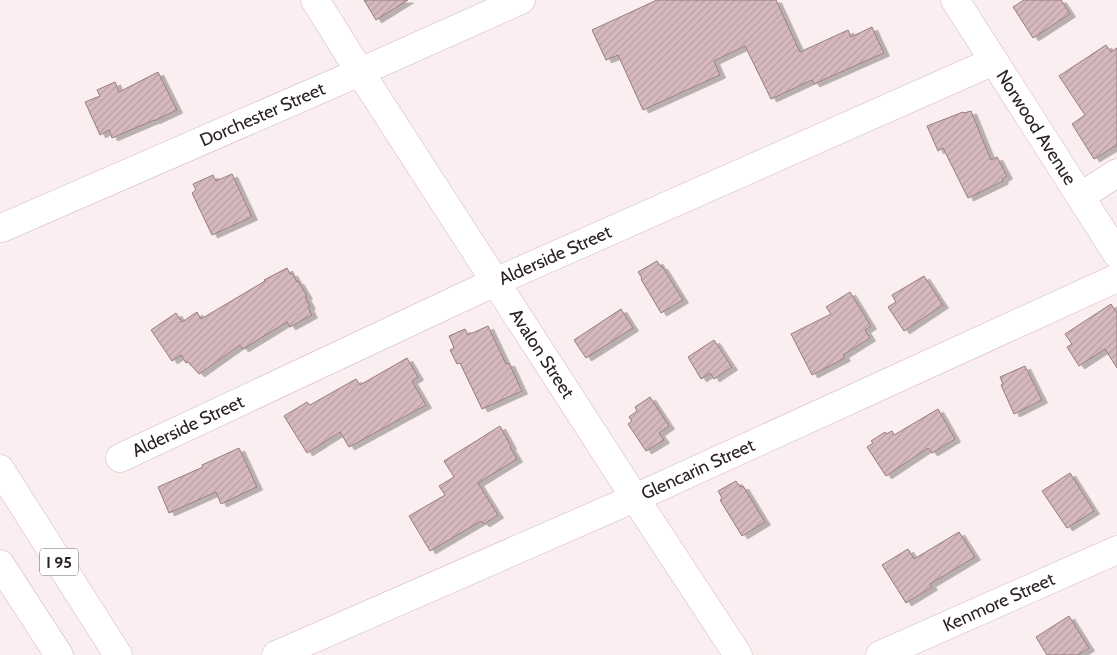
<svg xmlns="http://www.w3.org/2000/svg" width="1117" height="655" font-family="Cabin,sans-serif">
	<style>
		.building { fill: url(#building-hatch); stroke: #977b80; filter: url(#shadow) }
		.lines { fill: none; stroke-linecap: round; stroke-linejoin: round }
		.minor-casing { stroke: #d5b7bc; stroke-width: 29 }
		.major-casing { stroke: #d5b7bc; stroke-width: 29 }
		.highway-casing { stroke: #d5b7bc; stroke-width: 29 }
		.minor { stroke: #fff; stroke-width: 28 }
		.major { stroke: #fff; stroke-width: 28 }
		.highway { stroke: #fff; stroke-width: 28 }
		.labels { text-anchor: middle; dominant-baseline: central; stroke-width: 5; stroke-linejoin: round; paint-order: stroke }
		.shield { fill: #fff; stroke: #6b6465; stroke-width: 1 }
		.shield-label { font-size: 16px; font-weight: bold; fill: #2c2123 }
		.street-label { font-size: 18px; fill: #2c2123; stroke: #fff }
	</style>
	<defs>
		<pattern id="building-hatch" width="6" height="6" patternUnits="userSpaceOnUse" patternTransform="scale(1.25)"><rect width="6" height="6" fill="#d6b9be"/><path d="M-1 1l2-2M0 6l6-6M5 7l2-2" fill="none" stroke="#b89fa3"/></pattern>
		<filter id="shadow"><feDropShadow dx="5.5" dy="3" stdDeviation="0" flood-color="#0004"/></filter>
	</defs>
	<rect width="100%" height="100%" fill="#fbeef0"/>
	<path class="building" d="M364,0H408L376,20Z
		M657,0H776L800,52L848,30L851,37L872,27L884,53L814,84L812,80L771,99L745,46L714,61L720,75L643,110L618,55L606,60L592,30Z
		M1024,0H1061L1070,14L1033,38L1013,7Z
		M1106,45L1111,52L1117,48V145L1094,159L1072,124L1085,115L1059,76Z
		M158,72L177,110L154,121V120L112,138L109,130L100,135L85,102L100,96L97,90L115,82L119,92Z
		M971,111L991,160L997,157L1007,176L1002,179L1003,181L968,198L943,148L938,151L927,126L963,112L964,113Z
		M232,174L252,217L212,235L192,193L196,190L193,184L213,175L216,181Z
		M657,261L661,267L662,266L683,300L661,313L641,279L642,278L638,272Z
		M287,268L290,274L292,273L297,282L298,281L307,296L305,297L310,306L308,307L312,315L290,327L287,322L243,349L240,345L199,374L188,362L186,363L181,355L172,361L151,330L176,313L182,322L197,312L201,319L265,281L264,280Z
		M924,276L943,305L904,331L888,307L896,302L892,295Z
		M850,292L871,326L865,330L870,338L843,355L845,358L812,375L791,334L831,314L826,307Z
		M1111,304L1117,313V368L1105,349L1079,366L1067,347L1072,344L1065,334Z
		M621,309L633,328L586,358L574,340Z
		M488,326L506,364L509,363L522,391L482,409L460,363L457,364L450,350L454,348L449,336L465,329L468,335Z
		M714,340L732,367L714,379L710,373L701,379L688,357Z
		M407,358L418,377L412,381L426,405L349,447L340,432L307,453L284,416L307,402L310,405L356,379L360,385Z
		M1025,366L1042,400L1014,414L1001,385L1003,384L1000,377Z
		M650,397L669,426L659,433L664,440L646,451L628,424L632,421L629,417L637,411L635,407Z
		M938,409L955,439L932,453L928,448L886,476L867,447L873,443L871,441L885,432L886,434L892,431L894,435Z
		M500,426L511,446L510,447L517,459L478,483L498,515L484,524L481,521L430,551L409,516L445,495L439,486L454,477L444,461Z
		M239,448L257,487L221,504L216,492L169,513L158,487L203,467L202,465Z
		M1070,473L1094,511L1067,528L1042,491Z
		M736,481L740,487L743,486L765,522L742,536L720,500L722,498L718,491Z
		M959,532L975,557L930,584L932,587L906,603L882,565L908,549L914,559Z
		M1069,616L1089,648L1078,655H1047L1036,637Z"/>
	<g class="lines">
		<defs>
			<g id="minor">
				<path id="s1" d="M315,0L360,72L635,498L738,655"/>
				<path d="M1081,196L1117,173"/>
				<path id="s2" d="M2,228L360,72L521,0"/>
				<path id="s3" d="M120,458L495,282L994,61"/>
				<path id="s4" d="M276,655L635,498L1117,278"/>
				<path id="s5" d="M880,655L1117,550"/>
			</g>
			<g id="major">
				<path id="s6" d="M955,0L1117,254"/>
			</g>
			<path id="highway" d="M0,469L118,655
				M0,564L59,655"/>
		</defs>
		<use href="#minor" class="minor-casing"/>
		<use href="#major" class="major-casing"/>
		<use href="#highway" class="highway-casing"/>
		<use href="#minor" class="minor"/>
		<use href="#major" class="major"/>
		<use href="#highway" class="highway"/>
	</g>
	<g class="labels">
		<rect class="shield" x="40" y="548.5" width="38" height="27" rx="4"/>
		<g class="shield-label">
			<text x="59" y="562">I 95</text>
		</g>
		<g class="street-label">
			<text stroke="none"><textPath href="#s2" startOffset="284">Dorchester Street</textPath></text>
			<text stroke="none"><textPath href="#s6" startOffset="151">Norwood Avenue</textPath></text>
			<text stroke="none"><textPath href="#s3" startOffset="480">Alderside Street</textPath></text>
			<text stroke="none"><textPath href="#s1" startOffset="420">Avalon Street</textPath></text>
			<text stroke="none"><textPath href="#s3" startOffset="75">Alderside Street</textPath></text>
			<text stroke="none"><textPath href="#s4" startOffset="461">Glencarin Street</textPath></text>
			<text stroke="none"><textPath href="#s5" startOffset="130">Kenmore Street</textPath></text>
		</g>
	</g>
</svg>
